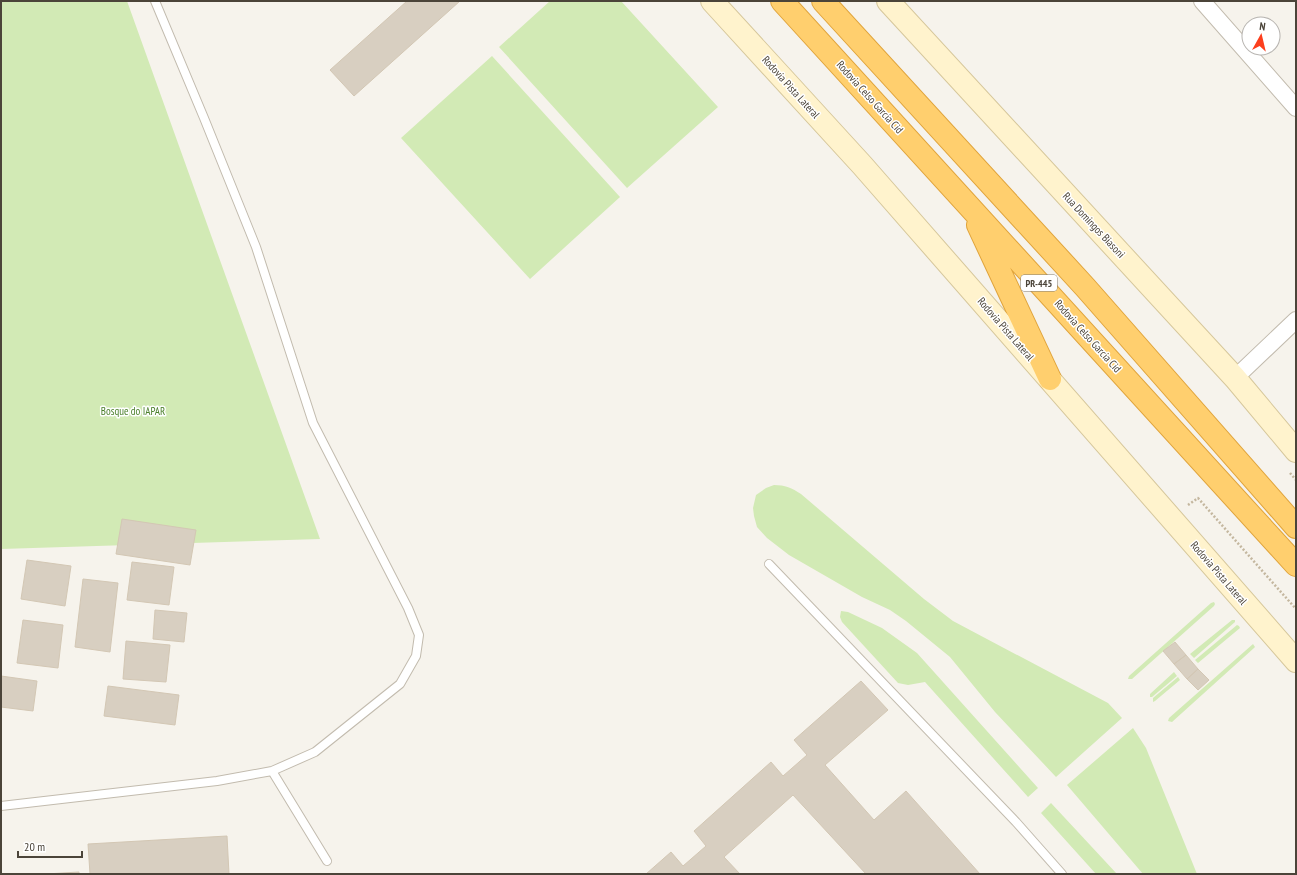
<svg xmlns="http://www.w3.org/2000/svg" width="1297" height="875" font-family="'PT Sans Narrow',sans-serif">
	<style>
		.green { fill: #d2eab5 }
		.building { fill: #d8cfc1; stroke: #d3c7b4 }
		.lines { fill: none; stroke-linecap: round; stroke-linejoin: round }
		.service-casing { stroke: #c2bbae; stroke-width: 10 }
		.minor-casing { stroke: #c2bbae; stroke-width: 18 }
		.secondary-casing { stroke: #d6c79b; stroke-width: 24 }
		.motorway-casing { stroke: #e0a43c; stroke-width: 24 }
		.path { stroke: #c4b79f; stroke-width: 2.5; stroke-dasharray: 2 2; stroke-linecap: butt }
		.service { stroke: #fff; stroke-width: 8 }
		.minor { stroke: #fff; stroke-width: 16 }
		.secondary { stroke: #fff3cd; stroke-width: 22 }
		.motorway { stroke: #ffcf6e; stroke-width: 22 }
		.labels { text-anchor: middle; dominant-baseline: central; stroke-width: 3; stroke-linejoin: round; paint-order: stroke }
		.shield { fill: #fff; stroke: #817c74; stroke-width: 1 }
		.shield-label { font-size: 10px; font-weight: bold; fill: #4b4439 }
		.street-label { font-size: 11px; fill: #4b4439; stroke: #fff }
		.park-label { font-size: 11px; fill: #4a7f2a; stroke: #fff }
	</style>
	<rect width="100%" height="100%" fill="#f6f3ec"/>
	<path class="green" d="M1,1H127L320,539L1,549Z
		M550,1H621L718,107L627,188L499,47Z
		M492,56L620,197L530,279L401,138Z
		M774,485C785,485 792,488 801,494L924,599L953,621L1108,703L1122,718L1056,777L995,712L950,657L906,621L890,610L862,597L789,555L767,538L757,527L754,516L753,508L756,495L766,488Z
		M1214,602L1215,604L1214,606L1132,679H1128L1129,676L1211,603Z
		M841,611L848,612L882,628L917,653L1038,788L1028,797L925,682L908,685L898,683L842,622L840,617Z
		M1232,620H1235V622L1194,658L1190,654Z
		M1237,625L1239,626L1240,628L1198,663L1195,660Z
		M1253,644L1255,647L1254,648L1172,722L1168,721L1169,718Z
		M1174,672L1177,676L1152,697H1150V694Z
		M1178,677L1180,680L1155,701L1153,702V698Z
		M1133,728L1146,748L1197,874H1143L1067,785Z
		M1051,803L1117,874H1096L1041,813Z"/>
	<path class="building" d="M407,1H460L354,96L330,70Z
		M122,519L196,530L190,565L116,554Z
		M27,560L71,566L65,606L21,599Z
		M132,562L174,567L169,605L127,600Z
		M83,579L118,583L110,652L75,647Z
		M155,610L187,613L184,642L153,639Z
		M23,620L63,625L58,668L17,663Z
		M126,641L170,645L166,682L123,679Z
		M1175,642L1186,655L1174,664L1163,651Z
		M1186,655L1198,669L1187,679L1174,664Z
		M1198,669L1209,680L1198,690L1187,679Z
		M1,676L37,681L33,711L1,707Z
		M861,681L888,710L825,765L874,820L906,791L980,874H866L793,795L724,857L740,874H646L671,852L683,866L706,846L694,831L771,762L783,776L807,755L794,740Z
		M108,686L179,695L175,725L104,716Z
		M227,836L229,874H90L88,844Z
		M79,872V874H46Z"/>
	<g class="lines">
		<defs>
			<path id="service" d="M769,564L1016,822L1062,874
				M272,771L327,861
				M1,806L217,781L272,771L315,752L400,684L416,656L419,635L408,608L313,423L256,247L204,118L155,1"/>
			<path id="minor" d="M1202,1L1296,108
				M1235,378L1296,320"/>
			<path id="secondary" d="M712,1L862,165L1296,661
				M888,1L1235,378L1296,451"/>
			<path id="motorway" d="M782,1L1296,565
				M823,1L1085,287L1296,527
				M978,225L1050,379"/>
		</defs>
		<use href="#service" class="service-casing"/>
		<use href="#minor" class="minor-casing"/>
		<use href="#secondary" class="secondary-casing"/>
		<use href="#motorway" class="motorway-casing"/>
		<path class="path" d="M1290,473L1296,480
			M1188,505L1198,498L1296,609"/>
		<use href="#service" class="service"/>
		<use href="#minor" class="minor"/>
		<use href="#secondary" class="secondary"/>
		<use href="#motorway" class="motorway"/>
	</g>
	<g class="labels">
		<rect class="shield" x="1021" y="275" width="36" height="16" rx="3"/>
		<g class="shield-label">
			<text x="1039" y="283">PR-445</text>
		</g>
		<g class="street-label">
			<text transform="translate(791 87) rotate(48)">Rodovia Pista Lateral</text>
			<text transform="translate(870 97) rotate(48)">Rodovia Celso Garcia Cid</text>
			<text transform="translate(1094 225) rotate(47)">Rua Domingos Biasoni</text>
			<text transform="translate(1006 329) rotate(49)">Rodovia Pista Lateral</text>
			<text transform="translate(1088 336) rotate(48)">Rodovia Celso Garcia Cid</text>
			<text transform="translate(1219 573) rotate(49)">Rodovia Pista Lateral</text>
		</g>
		<g class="park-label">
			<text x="133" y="411">Bosque do IAPAR</text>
		</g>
	</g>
	<rect width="1297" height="875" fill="none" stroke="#4b4439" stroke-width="4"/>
	<g transform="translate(1261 36) rotate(8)"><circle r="19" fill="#ffffff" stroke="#b7b4b0"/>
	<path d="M0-3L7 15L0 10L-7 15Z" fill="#fc3f1d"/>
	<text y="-6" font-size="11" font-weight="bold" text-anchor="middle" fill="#4b4439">N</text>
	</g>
	<path d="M18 851v6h64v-6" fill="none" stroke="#4b4439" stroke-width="2"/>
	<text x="24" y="851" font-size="12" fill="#4b4439" stroke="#ffffff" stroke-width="3" paint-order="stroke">20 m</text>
</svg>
